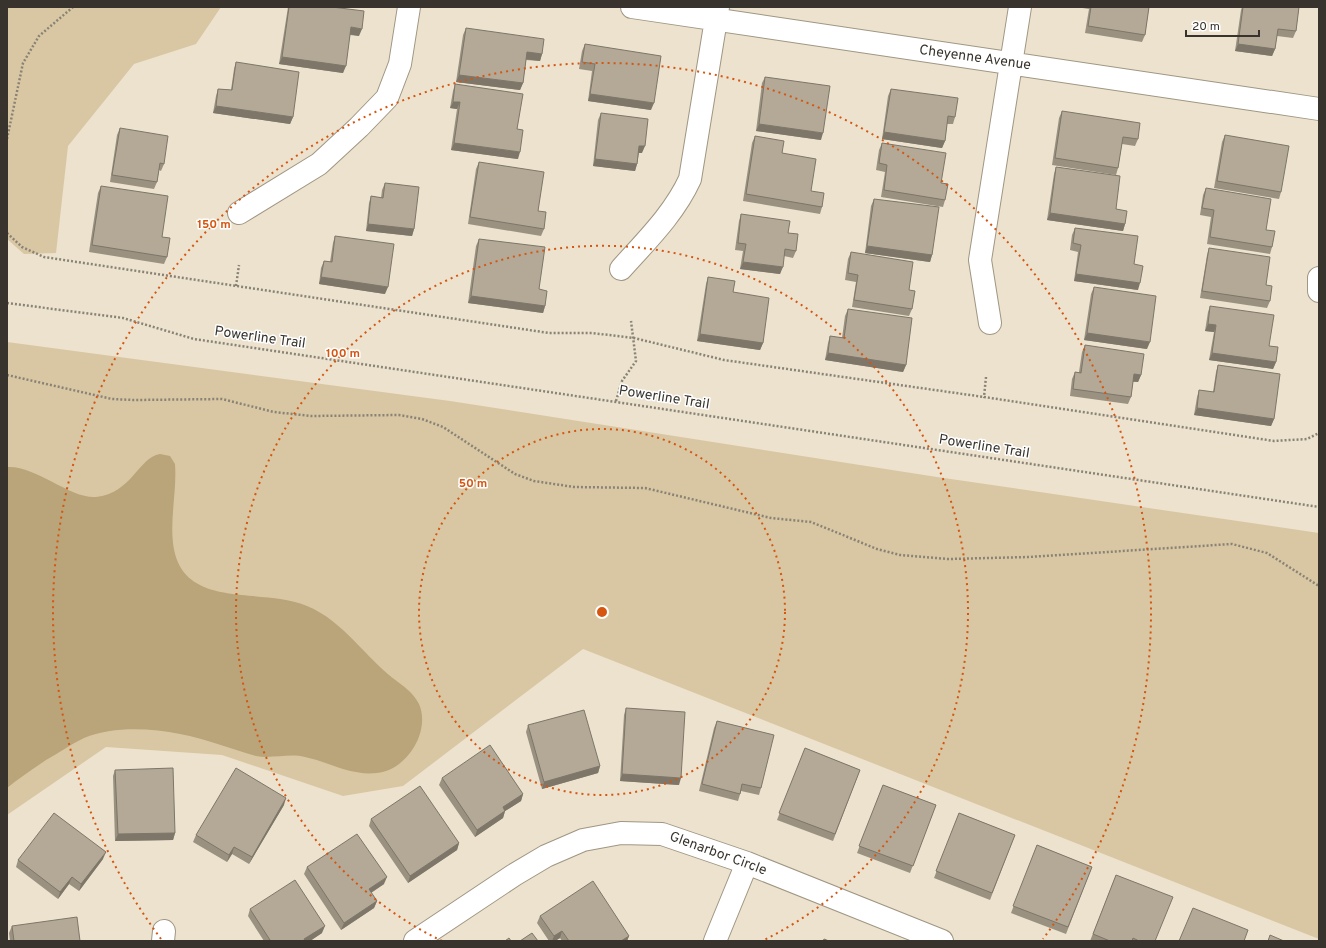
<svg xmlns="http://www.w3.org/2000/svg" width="1326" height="948" font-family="Overpass,sans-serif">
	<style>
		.green { fill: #d9c7a3 }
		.water { fill: #baa479 }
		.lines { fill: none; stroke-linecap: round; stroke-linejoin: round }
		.minor-casing { stroke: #9f9683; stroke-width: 24 }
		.path { stroke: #898376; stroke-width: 2.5; stroke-dasharray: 2 2; stroke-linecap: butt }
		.minor { stroke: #fff; stroke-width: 22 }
		.wall { fill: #9a9181 }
		.shaded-wall { fill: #7d7669 }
		.building { fill: #b3a996; stroke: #7d7669 }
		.ring { fill: none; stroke: #d6550f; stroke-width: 2; stroke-dasharray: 2 4 }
		.labels { text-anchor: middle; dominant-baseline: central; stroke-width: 3; stroke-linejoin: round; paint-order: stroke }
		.street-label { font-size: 14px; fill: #38342d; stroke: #fff }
		.centre { fill: #d6550f; stroke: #fff; stroke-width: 2 }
		.ring-label { font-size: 12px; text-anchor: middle; font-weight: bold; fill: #d6550f; stroke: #fff; stroke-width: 3; stroke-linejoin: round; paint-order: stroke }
	</style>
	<rect width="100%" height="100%" fill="#ece2ce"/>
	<path class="green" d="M7,7H221L196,44L134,64L68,146L56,253L24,254L7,239Z
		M7,342L450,401L937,477L1319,533V939L583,649L403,786L343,796L222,755L106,747L7,815Z"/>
	<path class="water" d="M160,454L170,456L175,464C177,490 170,517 173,543C181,612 261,586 307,606C344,621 366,659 398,682C406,688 414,694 419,704C431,731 407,770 377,773C351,776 329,762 305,757C289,753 272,759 256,756C231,749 206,739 180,734C150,728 113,726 84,738C71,744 59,753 46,760C33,769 19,778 7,788V467C35,465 71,499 96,497C132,493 138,458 160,454Z"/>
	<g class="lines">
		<defs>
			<path id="minor" d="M632,7L1319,109
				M239,213L319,164L359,127L387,98L400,64L409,7
				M621,269C646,241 674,214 690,179L718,7
				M1319,278V291
				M990,323L980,260L1020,7
				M163,941L164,931
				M415,941L514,875L546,856L583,840L621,833L662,834L747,863L942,941
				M715,941L747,863"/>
		</defs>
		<use href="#minor" class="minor-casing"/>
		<path class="path" d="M7,139L23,63L39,36L73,7
			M7,233L22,247L44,257L549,333H592L634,338L724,360L984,397
			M236,286L239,265
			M7,303L123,318L194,339L1319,507
			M7,375L112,399L134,400L222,399L274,412L311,416L399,415L422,419L443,427L515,474L534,481L574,487L645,488L771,518L811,522L877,549L900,555L948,559L1029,557L1232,544L1267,553L1319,586
			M986,377L984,397L1274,441L1307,439L1319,433
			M616,401L622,381L636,361L631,321"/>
		<use href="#minor" class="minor"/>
	</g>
	<path class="wall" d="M288,7H332L359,36L350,35L343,73L279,64Z
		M1076,7H1149L1145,35L1142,42L1085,33L1089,9Z
		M1242,7H1299L1296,31L1293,38L1277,36L1275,49L1272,56L1235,51L1241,10Z
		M466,28L542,54L540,61L526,60L523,83L520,90L456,82L463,35Z
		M585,44L651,110L588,101L592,71L579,69L582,51Z
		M236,62L293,117L290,124L213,113L216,96L218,89L231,90L234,69Z
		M765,77L821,140L756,131L762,83Z
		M455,84L518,159L451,150L457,109L450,108L453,91Z
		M891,89L955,117L953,124H947L945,141L942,148L882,139L888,96Z
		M1062,111L1138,139L1135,146L1122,144L1118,168L1116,175L1052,165L1059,118Z
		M601,113L642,153H639L637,164L635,171L593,166L598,120Z
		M120,128L164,164L161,171L159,170L157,182L154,189L110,182L117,135Z
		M1225,135L1281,192L1279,199L1214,188L1222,142Z
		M755,136L782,153L822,207L820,214L743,201L752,143Z
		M882,143L941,183L945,200L943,207L881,197L885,172L876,170L879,150Z
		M479,162L538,211L544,229L541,236L468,224L476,169Z
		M1056,167L1116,209L1125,224L1123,231L1047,220L1054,174Z
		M385,183L414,229L412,236L366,231L369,203L371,196L381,198L382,190Z
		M101,186L162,237L167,257L164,264L89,252L98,193Z
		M1206,188L1266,230L1272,247L1270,254L1207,244L1211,217L1200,215L1203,195Z
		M874,199L932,255L930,262L865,253L871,206Z
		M741,214L788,233L796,251L793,258L784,256L780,274L740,269L743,251L735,250L739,221Z
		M1075,228L1134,264L1138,290L1074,281L1078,252L1070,250L1072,235Z
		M335,236L385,294L319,284L321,268L324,261L330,262L333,243Z
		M479,239L539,289L545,306L543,313L468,303L476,246Z
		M1209,248L1266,285L1270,301L1267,308L1200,298L1207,255Z
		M851,252L909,290L912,309L909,316L852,307L856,282L845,280L848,259Z
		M708,277L733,292L763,343L760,350L697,341L706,284Z
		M1094,287L1147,349L1084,340L1091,294Z
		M1210,306L1269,346L1276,362L1273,369L1209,360L1214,332L1205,331L1208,312Z
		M848,309L906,365L903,372L825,360L828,343L830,336L842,338L845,316Z
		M1085,345L1141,375L1138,382H1133L1131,397L1128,404L1070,396L1072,379L1075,372H1079L1082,352Z
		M1218,365L1274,419L1271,426L1194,415L1197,397L1199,390L1213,392L1216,372Z
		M626,708L679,785L620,781L624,715Z
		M717,721L761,788L759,795L741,791L738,801L699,791L714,728Z
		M528,725L600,766L598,773L542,789L526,732Z
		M805,748L860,770L833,841L777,820Z
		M115,770L175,833L173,840L115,841L113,776Z
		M442,778L523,794L521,801L505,811L503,818L475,837L439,785Z
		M883,785L936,805L910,873L857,853Z
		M284,805L249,864L232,854L227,862L193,842L196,835Z
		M959,813L1015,835L990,900L934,878Z
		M371,819L459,843L457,850L408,883L369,826Z
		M1037,845L1092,867L1066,934L1011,913Z
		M103,859L79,891L69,884L58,899L16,867L18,860Z
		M307,867L384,884L371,893L377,901L374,908L341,930L304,874Z
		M1116,875L1155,941H1090Z
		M250,909L322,933L310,941H264L248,916Z
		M540,916L629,936L627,941H562L560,938L555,941H549L537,923Z
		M12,926L80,941H10L9,933Z"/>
	<path class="shaded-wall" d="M351,27L362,29L359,36L348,34Z
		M1238,44L1275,49L1272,56L1235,51Z
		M527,52L542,54L540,61L524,59Z
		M282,57L346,66L343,73L279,64Z
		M459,75L523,83L520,90L456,82Z
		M590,94L654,103L651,110L588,101Z
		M453,102H460L457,109L450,108Z
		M216,106L293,117L290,124L213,113Z
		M759,124L823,133L821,140L756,131Z
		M884,132L945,141L942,148L882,139Z
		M454,143L520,152L518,159L451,150Z
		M639,146H645L642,153H637Z
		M595,159L637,164L635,171L593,166Z
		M1050,213L1125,224L1123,231L1047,220Z
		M368,224L414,229L412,236L366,231Z
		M867,246L932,255L930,262L865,253Z
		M743,262L783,267L780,274L740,269Z
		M1076,274L1140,283L1138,290L1074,281Z
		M321,277L388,287L385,294L319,284Z
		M471,296L545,306L543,313L468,303Z
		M1208,324L1216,325L1214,332L1205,331Z
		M1087,333L1150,342L1147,349L1084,340Z
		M700,334L763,343L760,350L697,341Z
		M828,353L906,365L903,372L825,360Z
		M1212,353L1276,362L1273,369L1209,360Z
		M1134,374L1141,375L1138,382L1131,381Z
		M1197,408L1274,419L1271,426L1194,415Z
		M600,766L598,773L542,789L544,782Z
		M622,774L681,778L679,785L620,781Z
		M523,794L521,801L505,811L503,818L475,837L477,830L503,807Z
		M286,798L284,805L249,864L252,857Z
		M175,833L173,840L115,841L118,834Z
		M459,843L457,850L408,883L410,876Z
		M234,847L232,854L227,862L229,855Z
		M106,852L103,859L79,891L81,884Z
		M72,877L69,884L58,899L60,892Z
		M387,877L384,884L366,896L369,889Z
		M377,901L374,908L341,930L344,923Z
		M325,926L322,933L310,941H304V939Z
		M562,931L560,938L555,941H552L554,936Z
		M629,936L627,941H621Z"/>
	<path class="building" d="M289,7H332L364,11L362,29L351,27L346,66L282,57Z
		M1091,7H1149L1145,35L1088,26Z
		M1243,7H1299L1296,31L1278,29L1275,49L1238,44Z
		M466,28L544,39L542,54L527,52L523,83L459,75Z
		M585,44L661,56L654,103L590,94L595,64L582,62Z
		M236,62L299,72L293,117L216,106L218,89L232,90Z
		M765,77L830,86L823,133L759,124Z
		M455,84L523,94L517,129L523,130L520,152L454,143L460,102H453Z
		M891,89L958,98L955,117L948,116L945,141L884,132Z
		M1062,111L1140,123L1138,139L1123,137L1118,168L1055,158Z
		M601,113L648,119L645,146H639L637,164L595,159Z
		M120,128L168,136L164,164L160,163L157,182L112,175Z
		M1225,135L1289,146L1281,192L1217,181Z
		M755,136L784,141L782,153L816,159L811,191L824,193L822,207L746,194Z
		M882,143L946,153L941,183L948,184L945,200L884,190L887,165L879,163Z
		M479,162L544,172L538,211L546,212L544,229L470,217Z
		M1056,167L1120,176L1116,209L1127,211L1125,224L1050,213Z
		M385,183L419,187L414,229L368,224L371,196L383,198Z
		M101,186L168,196L162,237L170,238L167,257L92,245Z
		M1206,188L1271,199L1266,230L1275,231L1272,247L1210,237L1214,210L1202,208Z
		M874,199L939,207L932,255L867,246Z
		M741,214L790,221L788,233L798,234L796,251L785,249L783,267L743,262L746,244L738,243Z
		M1075,228L1138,236L1134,264L1143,266L1140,283L1076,274L1081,245L1073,243Z
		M335,236L394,244L388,287L321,277L324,261L332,262Z
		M479,239L545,247L539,289L547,291L545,306L471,296Z
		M1209,248L1270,257L1266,285L1272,286L1270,301L1202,291Z
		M851,252L913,262L909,290L915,291L912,309L854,300L858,275L848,273Z
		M708,277L735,281L733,292L769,298L763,343L700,334Z
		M1094,287L1156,296L1150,342L1087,333Z
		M1210,306L1274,315L1269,346L1278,347L1276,362L1212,353L1216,325L1208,324Z
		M848,309L912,318L906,365L828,353L830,336L844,338Z
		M1085,345L1144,354L1141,375L1134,374L1131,397L1073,389L1075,372L1081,373Z
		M1218,365L1280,374L1274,419L1197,408L1199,390L1214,392Z
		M626,708L685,712L681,778L622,774Z
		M584,710L600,766L544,782L528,725Z
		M717,721L774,735L761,788L742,784L740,794L702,784Z
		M490,745L523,794L503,807L505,811L477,830L442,778Z
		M805,748L860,770L835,834L779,813Z
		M173,768L175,833L118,834L115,770Z
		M236,768L286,798L252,857L234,847L229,855L196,835Z
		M883,785L936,805L913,866L859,846Z
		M420,786L459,843L410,876L371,819Z
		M54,813L106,852L81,884L72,877L60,892L18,860Z
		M959,813L1015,835L992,893L936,871Z
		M357,834L387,877L369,889L377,901L344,923L307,867Z
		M1037,845L1092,867L1068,927L1013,906Z
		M1116,875L1173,897L1155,941H1139L1133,938L1132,941H1110L1093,934Z
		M295,880L325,926L304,939L305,941H268L270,940L250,909Z
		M593,881L629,936L621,941H569L562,931L554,936L540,916Z
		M1193,908L1248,930L1244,941H1179Z
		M77,917L80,941H14L12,926Z
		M532,933L538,941H520Z
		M1270,935L1284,941H1268Z
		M509,938L511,941H505Z
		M824,939L829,941H823Z"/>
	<g class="ring">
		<circle cx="602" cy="612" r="183"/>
		<path d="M442 941A366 366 0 1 1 762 941"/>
		<path d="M161 939A549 549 0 1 1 1043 939"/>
	</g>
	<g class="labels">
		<g class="street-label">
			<text transform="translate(975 58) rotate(8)">Cheyenne Avenue</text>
			<text transform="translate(260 338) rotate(8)">Powerline Trail</text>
			<text transform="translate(664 398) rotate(9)">Powerline Trail</text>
			<text transform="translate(984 447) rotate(9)">Powerline Trail</text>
			<text transform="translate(718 854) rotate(20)">Glenarbor Circle</text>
		</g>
	</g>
	<circle cx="602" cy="612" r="6" class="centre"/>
	<g class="ring-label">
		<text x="214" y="228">150 m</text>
		<text x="343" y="357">100 m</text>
		<text x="473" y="487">50 m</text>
	</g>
	<rect width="1326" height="948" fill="none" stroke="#38342d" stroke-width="16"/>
	<path d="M1186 30v6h73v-6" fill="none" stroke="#38342d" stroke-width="2"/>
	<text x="1192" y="30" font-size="12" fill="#38342d" stroke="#ffffff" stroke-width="3" paint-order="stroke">20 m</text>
</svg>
